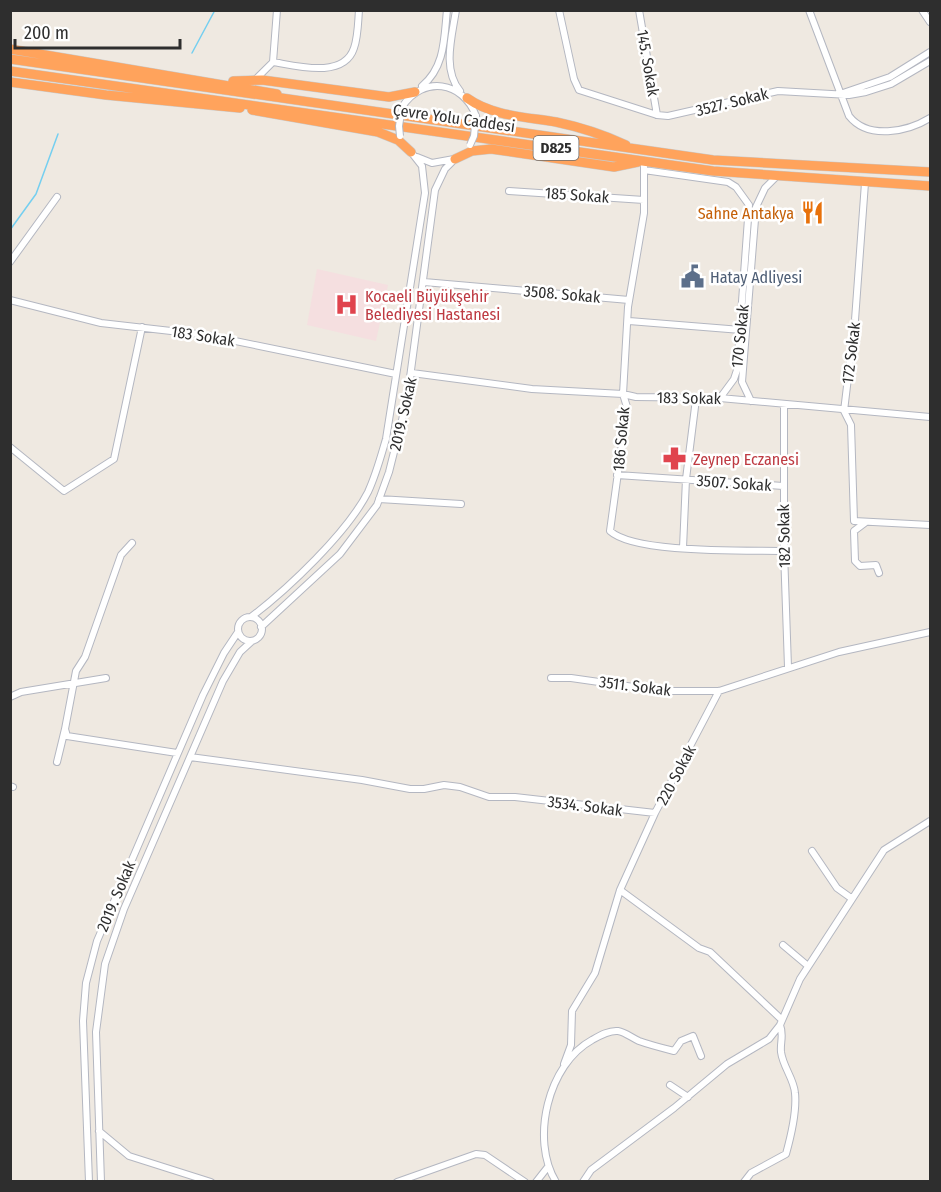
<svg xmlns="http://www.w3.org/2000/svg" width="941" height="1192" font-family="'Fira Sans Condensed',sans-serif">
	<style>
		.medical { fill: #f5dfe0 }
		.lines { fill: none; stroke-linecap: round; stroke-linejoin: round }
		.stream { stroke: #75cff0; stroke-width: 1.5 }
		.minor-casing { stroke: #b4b7c1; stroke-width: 8 }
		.highway-casing { stroke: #c9c9c9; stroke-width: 10 }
		.minor { stroke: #fff; stroke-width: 6 }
		.highway { stroke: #ffa35c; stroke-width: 9 }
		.minor-bridge-casing { stroke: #b4b7c1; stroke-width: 8; stroke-linecap: butt }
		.minor-bridge { stroke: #fff; stroke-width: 6 }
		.labels { text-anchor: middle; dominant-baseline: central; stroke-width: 5; stroke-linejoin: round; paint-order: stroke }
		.shield { fill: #fff; stroke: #6d6d6d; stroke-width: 1.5 }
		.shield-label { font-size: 15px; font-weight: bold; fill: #2e2e2e }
		.street-label { font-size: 16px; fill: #2e2e2e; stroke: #fff }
		.food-label { font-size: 16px; fill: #c56008; stroke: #fff; text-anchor: end }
		.service-label { font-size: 16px; fill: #4e5e75; stroke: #fff; text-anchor: start }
		.health-label { font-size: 16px; fill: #be3a42; stroke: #fff; text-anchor: start }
	</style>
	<rect width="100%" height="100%" fill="#efe9e1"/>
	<path class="medical" d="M317,269L388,285L376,341L307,325Z"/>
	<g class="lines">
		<path class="stream" d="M192,53L215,10
			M10,230L36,194L58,134"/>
		<defs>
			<path id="minor" d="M456,10C452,37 442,69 460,91
				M559,10L574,79L579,90L657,115L668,116L778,91L849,95L866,92L891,84L930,61
				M639,10L657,115
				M809,10L849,116C868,140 907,132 930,118
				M922,10L930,22
				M273,62C297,66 344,79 354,48C358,37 358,23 359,10
				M255,80L273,62L277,10
				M422,86C445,67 444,39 447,10
				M843,93L890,77L930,52
				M402,107C423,75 463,81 476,116
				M417,157L432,163L454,159
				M644,161V213L628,307L623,394L627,407L610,531C635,554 746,550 784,551
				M644,170L728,182L736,187L749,205L737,370L734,379L720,398
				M865,183L855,320L844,411L851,425L854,521L930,525
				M509,191L644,200
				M10,262L57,197
				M424,282L629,300
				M10,300L101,323L206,335L396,374
				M629,321L741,330
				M412,373L532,389L623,394L636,397L720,398L930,417
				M751,401L742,382L756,207L765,188L777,176
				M784,404V551L788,667
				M10,447L64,491L114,459L142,327
				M617,475L783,486
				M379,499L461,504
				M866,522L854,531L855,561L860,566L876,565L879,573
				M132,543L121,555L85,657L76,671L65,729L67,736L177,753
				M683,548L686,479L696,399
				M251,617C288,589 347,533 368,492C376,475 381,456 386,439L425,193L422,166L411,152
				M238 629a12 12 0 1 1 24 0a12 12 0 1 1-24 0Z
				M261,627L340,554L377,505L389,472L407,400L435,190L445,169L455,159
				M551,678H571L662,691H719L839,652L930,632
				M10,697L21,692L106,678
				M190,757L362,780L410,789H424L444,785L460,787L489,797H515L655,813
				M57,762L65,729
				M10,786L13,787
				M812,851L837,888L851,898
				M620,890L699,948L710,952L781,1019
				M783,945L808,966
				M564,1064L571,1045L572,1011L595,973L620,890L655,813L719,691
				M670,1085L688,1097
				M99,1131L129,1156L211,1182
				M89,1182L83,1021L86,983L97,941L203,695L224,653L238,632
				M101,1182L96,1032L105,964L124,909L223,681L240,652L252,641
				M397,1182L476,1154L485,1155L525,1182
				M536,1182L547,1168
				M556,1182C530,1140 548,1064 592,1040C599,1036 609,1030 618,1031C625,1032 632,1038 639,1041C650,1045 662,1048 674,1051L681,1041L693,1036L701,1056
				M583,1182L591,1170L674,1108L727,1064L769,1039L780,1025L800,979L884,850L930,821
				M744,1182L751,1173L786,1154C791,1136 797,1112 795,1093C794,1079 783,1067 781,1052C780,1042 784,1035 780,1025"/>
			<path id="highway" d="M10,49L277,94
				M10,59L713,160L930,172
				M10,71L713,171L930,186
				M233,81L262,80L389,97L415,92
				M10,82L106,95L240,108
				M467,98C492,116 526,117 556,122C580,127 604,135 626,145
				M252,110L378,132L398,140L411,152
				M455,159L472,151L491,149L614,167L638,162"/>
		</defs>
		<use href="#minor" class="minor-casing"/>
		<use href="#highway" class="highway-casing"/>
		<use href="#minor" class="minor"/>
		<use href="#highway" class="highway"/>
		<defs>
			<path id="minor-bridge" d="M400,136L399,126L402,107
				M470,145L474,136L476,116"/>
		</defs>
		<use href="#minor-bridge" class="minor-bridge-casing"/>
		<use href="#minor-bridge" class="minor-bridge"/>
	</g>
	<defs>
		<symbol id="restaurant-bare" viewBox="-9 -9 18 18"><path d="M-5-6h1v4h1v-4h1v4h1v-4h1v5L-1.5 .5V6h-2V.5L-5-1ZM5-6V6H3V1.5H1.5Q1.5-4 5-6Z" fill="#e8710a" stroke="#fff" stroke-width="2.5" paint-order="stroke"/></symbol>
		<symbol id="civic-bare" viewBox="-9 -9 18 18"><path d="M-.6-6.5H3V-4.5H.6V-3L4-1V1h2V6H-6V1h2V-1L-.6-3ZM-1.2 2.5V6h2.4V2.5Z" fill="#5c6f8a" stroke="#fff" stroke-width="2.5" paint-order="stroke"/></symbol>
		<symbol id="hospital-bare" viewBox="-9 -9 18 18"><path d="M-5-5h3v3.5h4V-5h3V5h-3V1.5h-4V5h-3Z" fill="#e0444e" stroke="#fff" stroke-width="2.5" paint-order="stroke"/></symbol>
		<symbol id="pharmacy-bare" viewBox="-9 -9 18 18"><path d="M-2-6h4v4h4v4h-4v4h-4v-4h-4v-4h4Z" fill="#e0444e" stroke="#fff" stroke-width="2.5" paint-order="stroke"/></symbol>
	</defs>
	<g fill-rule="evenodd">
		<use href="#restaurant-bare" x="796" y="196" width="33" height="33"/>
		<use href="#civic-bare" x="676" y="260" width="33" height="33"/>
		<use href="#hospital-bare" x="330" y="288" width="33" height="33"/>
		<use href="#pharmacy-bare" x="658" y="442" width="33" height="33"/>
	</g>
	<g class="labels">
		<rect class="shield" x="533.5" y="136" width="45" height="24" rx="4.5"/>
		<g class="shield-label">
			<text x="556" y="148">D825</text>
		</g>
		<g class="street-label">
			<text transform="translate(648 63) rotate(80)">145. Sokak</text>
			<text transform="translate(732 102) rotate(-14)">3527. Sokak</text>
			<text transform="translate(454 118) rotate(8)">Çevre Yolu Caddesi</text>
			<text transform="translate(577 195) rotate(4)">185 Sokak</text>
			<text transform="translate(562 294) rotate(5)">3508. Sokak</text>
			<text transform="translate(203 336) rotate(9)">183 Sokak</text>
			<text transform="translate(740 336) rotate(-84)">170 Sokak</text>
			<text transform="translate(851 353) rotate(-83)">172 Sokak</text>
			<text transform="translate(689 398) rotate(1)">183 Sokak</text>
			<text transform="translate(403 414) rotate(-77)">2019. Sokak</text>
			<text transform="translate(621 439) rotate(-85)">186 Sokak</text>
			<text transform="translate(734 483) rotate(4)">3507. Sokak</text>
			<text transform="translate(784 536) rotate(-91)">182 Sokak</text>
			<text transform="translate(635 686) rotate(7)">3511. Sokak</text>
			<text transform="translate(676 775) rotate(-62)">220 Sokak</text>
			<text transform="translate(585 806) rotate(7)">3534. Sokak</text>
			<text transform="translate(116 896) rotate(-67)">2019. Sokak</text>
		</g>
		<g class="food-label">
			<text x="794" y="213">Sahne Antakya</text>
		</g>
		<g class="service-label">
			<text x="710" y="277">Hatay Adliyesi</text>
		</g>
		<g class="health-label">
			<text x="365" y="296">Kocaeli Büyükşehir<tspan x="365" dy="18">Belediyesi Hastanesi</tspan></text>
			<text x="693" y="459">Zeynep Eczanesi</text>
		</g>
	</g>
	<rect width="941" height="1192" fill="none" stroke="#2e2e2e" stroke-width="24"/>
	<path d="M15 39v9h165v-9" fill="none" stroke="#2e2e2e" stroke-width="3"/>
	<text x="24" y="39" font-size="18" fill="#2e2e2e" stroke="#ffffff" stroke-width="4.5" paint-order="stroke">200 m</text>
</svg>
